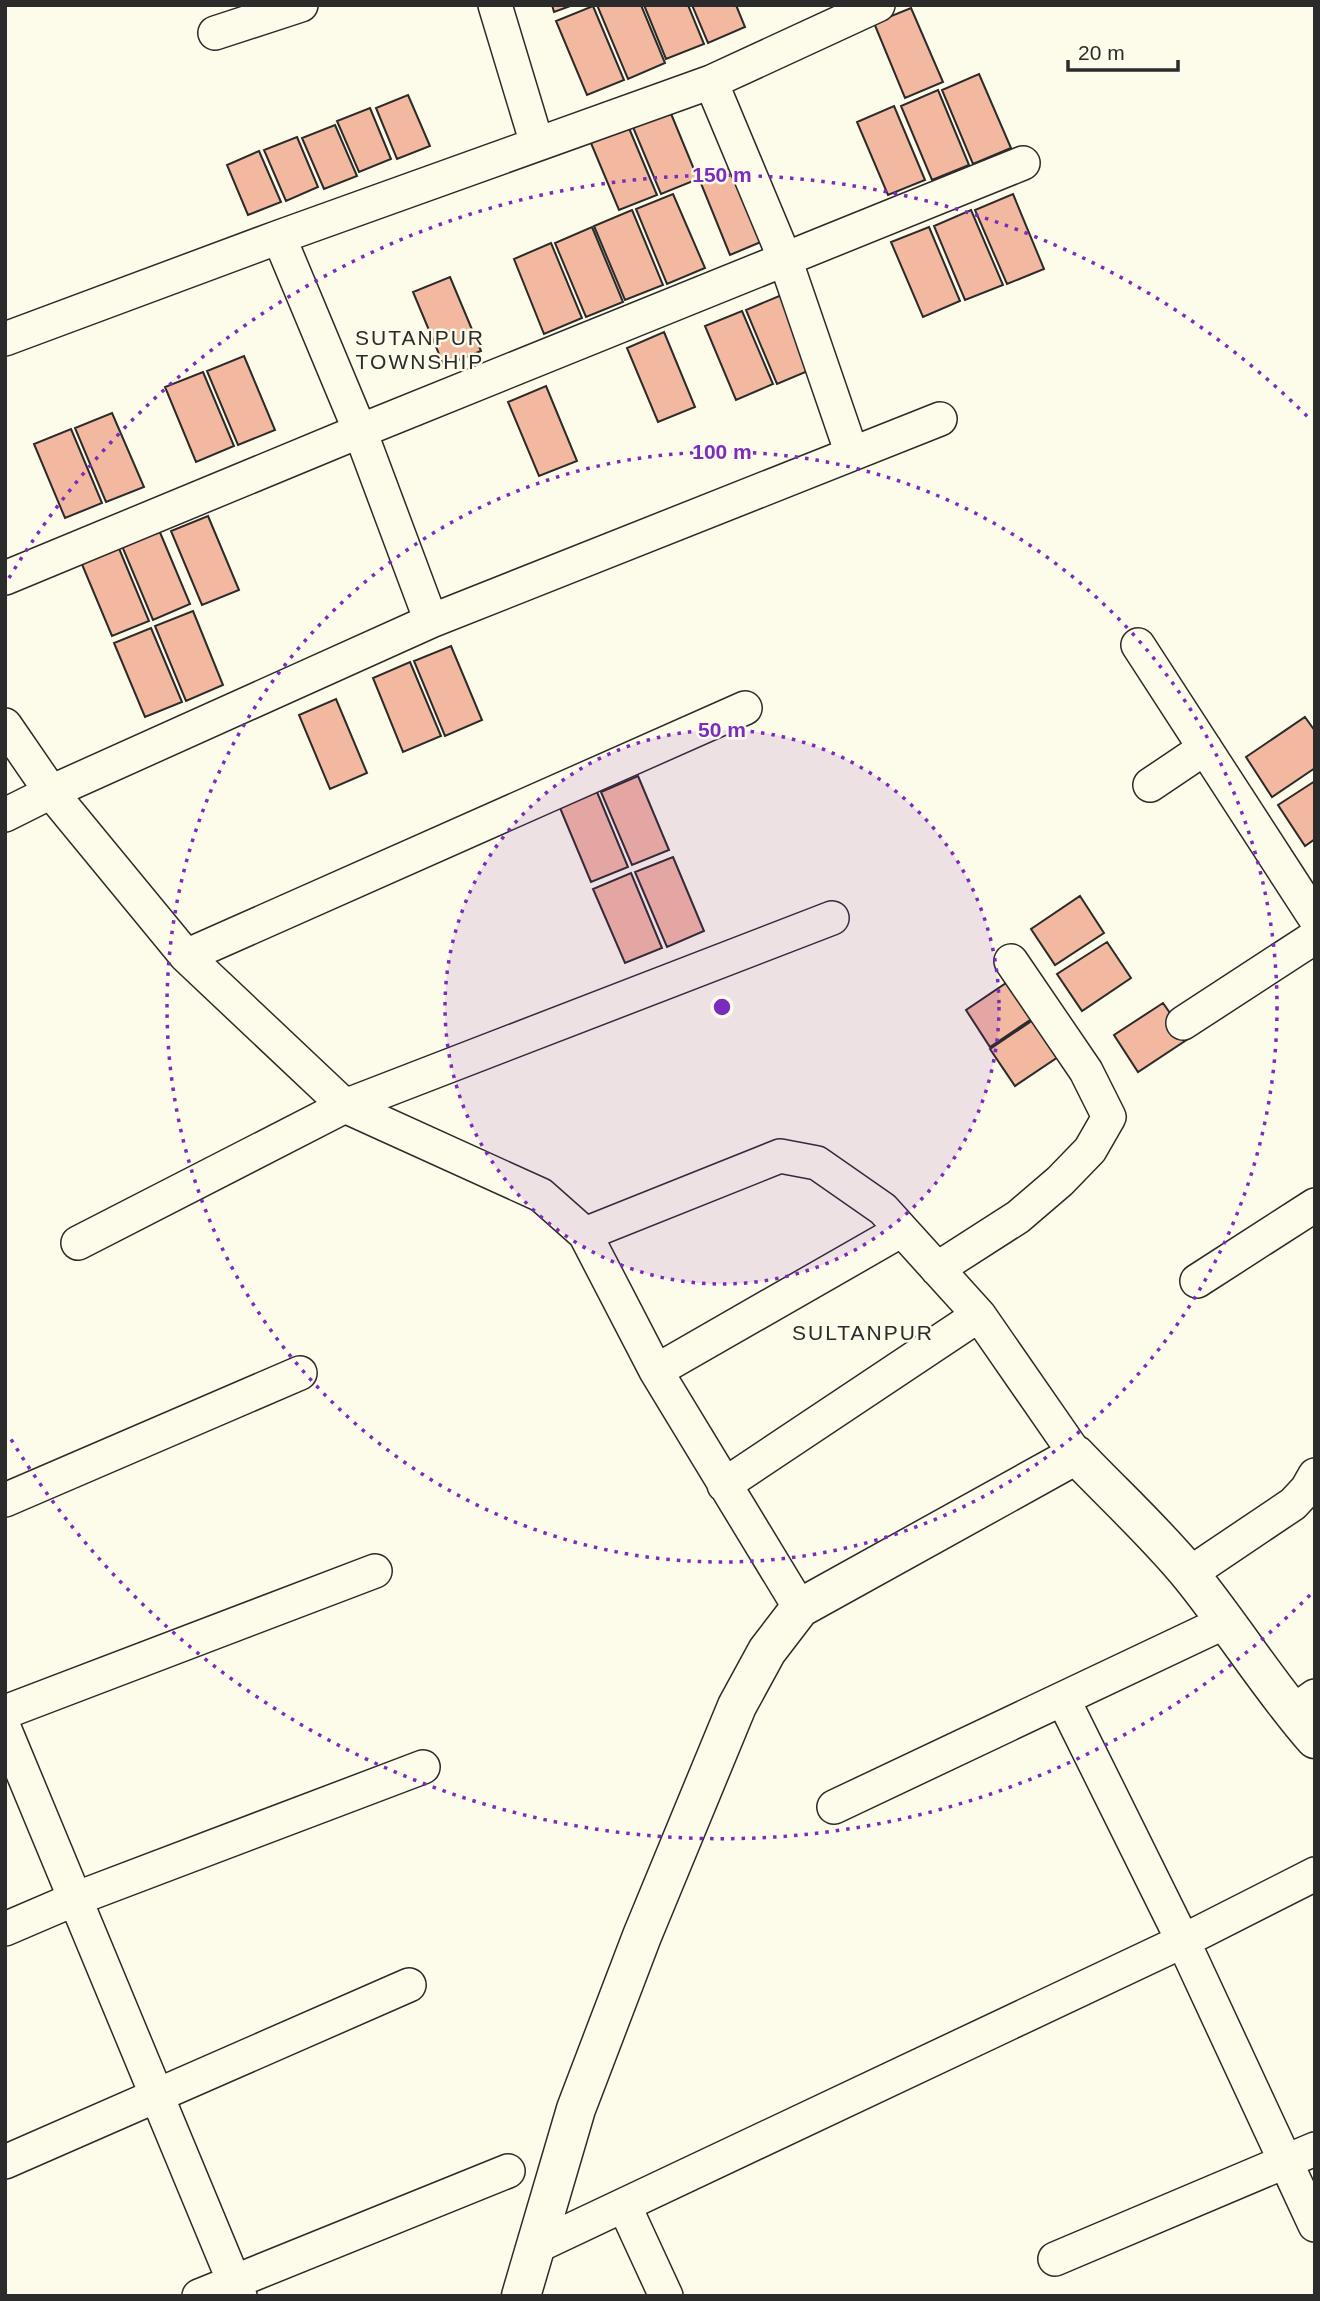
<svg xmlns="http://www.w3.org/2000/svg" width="1320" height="2301" font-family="Arial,sans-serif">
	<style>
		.building { fill: #f2b8a0; stroke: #2b2b2b; stroke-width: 2 }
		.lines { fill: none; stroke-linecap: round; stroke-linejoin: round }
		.minor-casing { stroke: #2b2b2b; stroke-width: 36 }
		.tertiary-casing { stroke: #2b2b2b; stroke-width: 41 }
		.minor { stroke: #fdfbea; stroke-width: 33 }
		.tertiary { stroke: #fdfbea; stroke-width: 38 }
		.ring { fill: none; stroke: #7b2cbf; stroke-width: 3.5; stroke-dasharray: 3.5 7 }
		.labels { text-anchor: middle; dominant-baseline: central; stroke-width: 5; stroke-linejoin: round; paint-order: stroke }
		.neighbourhood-label { font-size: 21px; letter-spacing: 2px; fill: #2b2b2b; stroke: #fdfbea }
		.centre { fill: #7b2cbf; stroke: #fdfbea; stroke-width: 3.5 }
		.ring-label { font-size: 21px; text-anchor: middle; font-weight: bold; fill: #7b2cbf; stroke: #fdfbea; stroke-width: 5; stroke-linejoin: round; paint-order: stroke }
	</style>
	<rect width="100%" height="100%" fill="#fdfbea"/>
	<path class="building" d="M552,5H573L554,12Z
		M597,5H641L665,63L628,79Z
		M644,5H688L704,44L666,59Z
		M692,5H736L745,27L708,43Z
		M593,6L624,80L587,95L556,21Z
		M911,8L943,82L905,98L874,23Z
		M979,74L1011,148L973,164L942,90Z
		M938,90L969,165L932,180L901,106Z
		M408,95L430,146L397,159L376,108Z
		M667,104L698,179L661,194L630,120Z
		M894,106L925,180L888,195L857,122Z
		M370,108L391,159L359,172L337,121Z
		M626,121L657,195L619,210L588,136Z
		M335,125L357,176L324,189L302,138Z
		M297,137L318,187L286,201L264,150Z
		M259,151L281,202L248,215L227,165Z
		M737,165L768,239L730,255L700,181Z
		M673,194L705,268L667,284L636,209Z
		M1013,194L1044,269L1007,284L975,210Z
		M632,210L663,285L625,300L594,226Z
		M971,210L1003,285L965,300L934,226Z
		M592,227L623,302L586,317L555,243Z
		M929,227L960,301L923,317L891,242Z
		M551,243L582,318L544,334L514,259Z
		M450,277L481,351L444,366L413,292Z
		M784,294L815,368L777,384L746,310Z
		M742,311L773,384L736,400L705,326Z
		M664,332L695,407L658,422L627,348Z
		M244,356L275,430L238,445L207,371Z
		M203,372L234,446L196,462L165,387Z
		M546,386L577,461L539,476L508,402Z
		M112,413L144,487L106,502L75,428Z
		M71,429L102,503L65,518L34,444Z
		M208,516L239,590L202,605L171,531Z
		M159,530L190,604L153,620L122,546Z
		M118,546L149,621L112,636L81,562Z
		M193,611L223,685L186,701L155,626Z
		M151,628L182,702L145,717L114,643Z
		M451,646L482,720L445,736L414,661Z
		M410,662L441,736L403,752L373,678Z
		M336,699L367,773L330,789L299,715Z
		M1305,717L1315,731V768L1272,797L1246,757Z
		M638,776L669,850L632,865L601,792Z
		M1315,781V839L1305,846L1278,805Z
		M597,792L628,867L591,882L560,808Z
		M673,857L704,931L667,947L635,872Z
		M631,873L662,948L625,963L593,889Z
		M1080,896L1104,933L1055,965L1031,929Z
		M1107,942L1131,978L1082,1011L1057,974Z
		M1015,977L1039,1014L990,1047L966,1010Z
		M1163,1003L1188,1039L1138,1072L1114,1035Z
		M1039,1016L1064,1053L1015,1086L990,1049Z"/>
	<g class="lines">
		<defs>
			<path id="minor" d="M495,5L537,144
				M215,33L301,5
				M711,82L785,259L852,454
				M279,237L360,431L431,621
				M5,339L279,237L711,82L878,5
				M5,578L360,431L1023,163
				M1138,645L1315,918
				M5,725L51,792L186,956L345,1106L541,1195L585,1234L656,1371L800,1608
				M1150,785L1205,748
				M5,815L51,792L431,621L940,419
				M186,956L745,708
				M1183,1023L1315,937
				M585,1234L780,1156L817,1163L883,1209L902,1230
				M78,1243L345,1106L832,918
				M937,1269L1018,1217L1060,1181L1090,1150L1109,1117L1086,1071L1011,961
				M1197,1281L1315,1205
				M656,1371L902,1230L979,1315L1076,1455
				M724,1485L979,1315
				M5,1500L300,1373
				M1189,1574L1293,1504L1307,1489L1315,1475
				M1063,1699L1183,1941L1315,2225
				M5,1712L375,1571
				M1291,1713L1315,1696
				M5,1730L240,2296
				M834,1807L1227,1621
				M5,1929L75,1899L423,1767
				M5,2162L409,1985
				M624,2205L666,2296
				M535,2247L1183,1941L1315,1874
				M1055,2259L1315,2149
				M199,2296L508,2171"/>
			<path id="tertiary" d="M521,2296L576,2109L642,1936L737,1706L767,1651L800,1608L1076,1455C1114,1495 1156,1533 1191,1576C1234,1629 1270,1688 1315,1739"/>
		</defs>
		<use href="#minor" class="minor-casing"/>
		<use href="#tertiary" class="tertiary-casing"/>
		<use href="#minor" class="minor"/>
		<use href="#tertiary" class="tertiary"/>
	</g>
	<circle cx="722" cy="1007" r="277" fill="#7b2cbf" fill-opacity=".12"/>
	<g class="ring">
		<circle cx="722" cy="1007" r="277"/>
		<circle cx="722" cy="1007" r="555"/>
		<path d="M1310 1595A832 832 0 0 1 9 1436M9 578A832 832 0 0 1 1310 419"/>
	</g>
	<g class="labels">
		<g class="neighbourhood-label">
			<text x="420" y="337">SUTANPUR<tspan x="420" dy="24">TOWNSHIP</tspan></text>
			<text x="863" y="1332">SULTANPUR</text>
		</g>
	</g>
	<circle cx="722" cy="1007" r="10" class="centre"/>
	<g class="ring-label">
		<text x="722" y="182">150 m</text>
		<text x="722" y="459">100 m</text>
		<text x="722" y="737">50 m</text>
	</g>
	<rect width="1320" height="2301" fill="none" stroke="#2b2b2b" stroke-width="14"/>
	<path d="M1068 60v10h110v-10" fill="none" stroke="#2b2b2b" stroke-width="3.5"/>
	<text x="1078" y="60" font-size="21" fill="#2b2b2b" stroke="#fdfbea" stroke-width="5" paint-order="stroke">20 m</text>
</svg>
